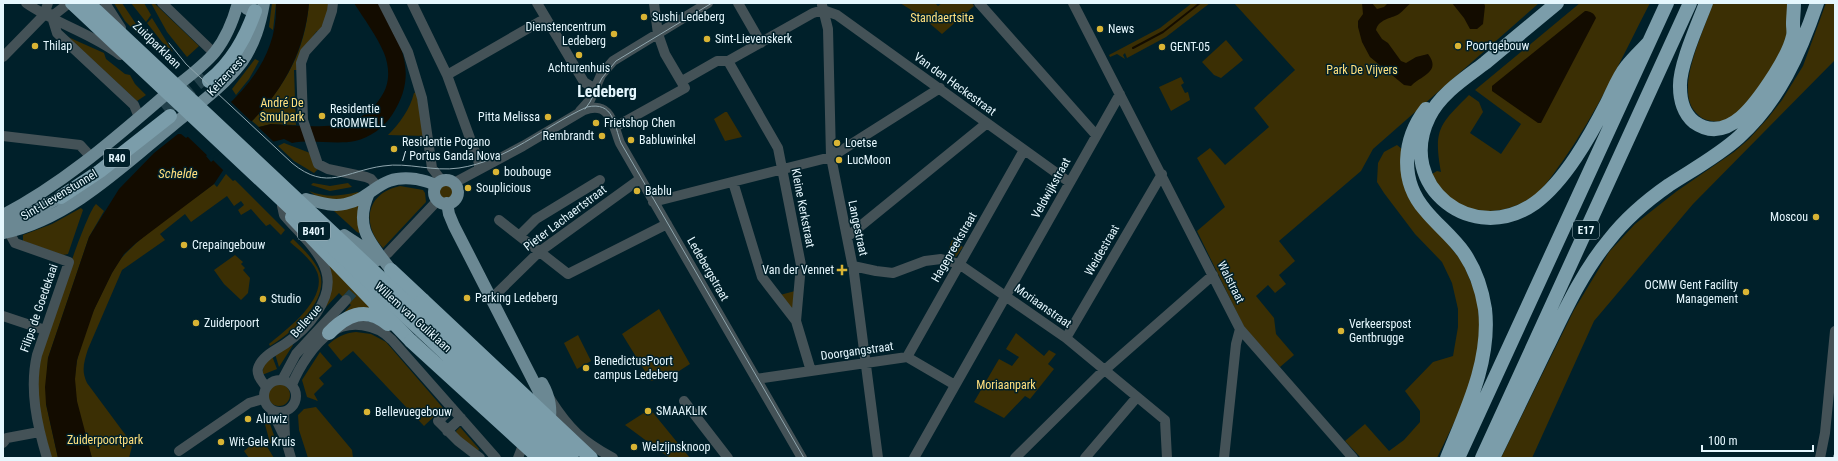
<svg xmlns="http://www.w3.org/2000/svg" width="1838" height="461" font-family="'Roboto Condensed',sans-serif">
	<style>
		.green { fill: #3b2f04 }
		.water { fill: #130c00 }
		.pier { fill: #00202a }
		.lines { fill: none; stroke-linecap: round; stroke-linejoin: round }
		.stream { stroke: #130c00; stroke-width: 2 }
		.minor-tunnel { stroke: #22404a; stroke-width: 10; stroke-dasharray: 10 5; stroke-linecap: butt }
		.highway-tunnel { stroke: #22404a; stroke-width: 14; stroke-dasharray: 14 7; stroke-linecap: butt }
		.minor { stroke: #445257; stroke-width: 10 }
		.major { stroke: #6b8893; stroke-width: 12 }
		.highway { stroke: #7b9daa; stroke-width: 14 }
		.tram { stroke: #90a7af; stroke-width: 1 }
		.rail-casing { stroke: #90a7af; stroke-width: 3.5 }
		.rail { stroke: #00202a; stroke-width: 2; stroke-dasharray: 6; stroke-linecap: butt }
		.highway-bridge { stroke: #7b9daa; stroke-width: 14 }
		.poi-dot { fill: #d9b434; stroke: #00202a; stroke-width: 1.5 }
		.labels { text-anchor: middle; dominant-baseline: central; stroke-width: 3; stroke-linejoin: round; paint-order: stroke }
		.shield { fill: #00202a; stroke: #a0b6be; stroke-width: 1 }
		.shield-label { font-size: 11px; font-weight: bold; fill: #e5f7fe }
		.poi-label { font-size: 12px; fill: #e5f7fe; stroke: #00202a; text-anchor: start }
		.park-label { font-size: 12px; fill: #ffe07e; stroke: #00202a }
		.street-label { font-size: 12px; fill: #e5f7fe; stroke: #00202a }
		.water-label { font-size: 13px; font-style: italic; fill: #ffdf7e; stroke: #00202a }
		.district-label { font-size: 16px; font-weight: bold; fill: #e5f7fe; stroke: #00202a }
	</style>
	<rect width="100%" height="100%" fill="#00202a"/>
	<path class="green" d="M114,3H122L140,30L137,33L125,21Z
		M131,3H144L151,15L146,22Z
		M151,3H154L199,46L187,57L167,32Z
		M272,3H276L273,30L269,27Z
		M309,3H329V10L320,32L317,31L313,36L315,38L297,70H294L296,125L271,124L259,127L252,121C285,86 305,52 309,3Z
		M900,3H935L938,6L942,3H972L974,6L942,34L921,16Z
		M1192,3H1210L1166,37L1127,58L1125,53L1123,55L1125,59L1117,54L1110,57L1109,55L1160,28Z
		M1234,3H1539L1373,149L1361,171L1279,241L1295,261L1279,275L1286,284L1275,293L1268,285L1256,296L1274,318L1276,334L1294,355L1280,367L1244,327L1197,231L1225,207L1197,158L1210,148L1225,165L1269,127L1254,108L1295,70Z
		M1580,3H1650C1622,57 1597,113 1562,162C1553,174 1544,189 1532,197C1506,215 1470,217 1445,194C1440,189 1436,181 1432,174L1437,171L1441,172C1433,129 1440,124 1469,95L1479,102L1483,112L1470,133L1501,154L1521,124L1475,90Z
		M1713,3H1788C1787,17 1789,32 1784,45C1777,66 1751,103 1734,116C1726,123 1711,123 1702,118C1692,111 1688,102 1688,90C1687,65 1705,27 1713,3Z
		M1826,3H1835V60L1693,204L1594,321L1532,458H1501L1574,310L1609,252L1635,224L1677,191L1734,152L1749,139L1768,118L1782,100L1803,66Z
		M152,18L173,52L162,42L147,23Z
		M68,37L104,53L106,59L125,74L130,75L135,84L146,95L137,101Z
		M1226,40L1243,60L1221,78L1214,75L1202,62Z
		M255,59L259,61L249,79L236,95L232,89Z
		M1181,77L1184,83L1181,85L1185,93L1188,92L1190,100L1171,111L1159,87Z
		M416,92L425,136L388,135C400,123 410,109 414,93Z
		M725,112H727L742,137L725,141L714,119Z
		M284,143L310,153L319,168L314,173L294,161L278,146Z
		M1397,145L1403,150L1405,178L1451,248L1462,261L1478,299L1480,341L1475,365L1463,404L1437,458H1361L1345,441L1365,424L1389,451L1404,440L1420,422V411L1405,391L1433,362L1453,356L1458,327V309L1452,283L1442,262L1415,234L1384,193L1377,182L1378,163L1384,152Z
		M226,174L233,181L235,180L285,230L281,235L270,224L266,226L251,209L241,215L238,210L244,205L241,201L234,206L227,196L191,222L185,214L160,234L165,240L122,270L88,349C84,362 81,371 87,383L130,441L132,446L129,458H92C84,432 74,405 75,378C76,352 89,318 101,295C108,281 115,264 126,253C150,228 186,205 214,184L217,187Z
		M313,183L330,186L348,183L352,187L330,191L311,185Z
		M438 191a8 8 0 1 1 16 0a8 8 0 1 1-16 0Z
		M400,186L423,190L425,193L426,202L383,248C361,224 366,193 400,186Z
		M309,191C327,198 340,196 358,192L360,195L343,203L316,196Z
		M96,204L104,211L89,237L48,358L46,404L58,458H51C46,435 37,410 38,386C38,376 39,365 41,356C46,335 85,214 96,204Z
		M359,205L360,232L359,233L357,232L334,211Z
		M81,208L83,210L68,254L63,255L23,241V235L52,224Z
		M293,239C303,249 315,260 320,273C329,301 292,333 270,346L269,344C287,329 328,299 317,272C312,260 300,251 290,242Z
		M952,240L963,247L956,257L947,254Z
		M235,255L243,262L241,264L245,268L243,270L250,278L248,293L241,300L224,284L214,270Z
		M325,260L376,312L338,319L351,305L339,293L325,308Z
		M795,291L798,292L792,310L780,295Z
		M659,309L690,364L676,373L651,381L622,334Z
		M356,332L371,334L386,342L443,408L424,426L353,351L341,361L328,345C336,337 345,333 356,332Z
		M1016,333L1044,356L1049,350L1056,354L1048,364L1054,369L1030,399L1025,396L1004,418L974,402L999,359L1012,366L1019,357L1006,349Z
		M578,335L591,361L577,369L564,343Z
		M291,343L293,345L279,367L275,354Z
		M320,352L332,366L319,378L324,384L314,394L318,401L307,397L302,380Z
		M272,356L277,369L262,375L264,365Z
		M268 395a11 11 0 1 1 22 0a11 11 0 1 1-22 0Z
		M316,407L352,450L353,458H308L299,430L298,415L304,409Z
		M650,409L690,458H672L667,456L625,425Z
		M263,417L269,421L276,441L270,443Z
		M460,427L479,449L478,451L457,435L456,431Z
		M261,437L274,458H249L244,451Z"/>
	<path class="water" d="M276,3H309C305,48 285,88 253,120C239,133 221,144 206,156L211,162L259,127L271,124C309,126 358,135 381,97C390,84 390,68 384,53C377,36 364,19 354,3H378C400,41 420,73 392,115C384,127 370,138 355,141C335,145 312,139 292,143L284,139L252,147L224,169L214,184L136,243L124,254L112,273L94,310L77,360L75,379L77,401L92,458H58L46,404L45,387L48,358L89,237L119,189L154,153L178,134H181L186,138C232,106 279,65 276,3Z
		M1362,3H1372L1377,9L1384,7L1388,3H1411C1407,6 1403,11 1399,14C1390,19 1379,19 1376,30L1382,39L1388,43L1401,61L1406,63L1416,57L1428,54C1442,72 1420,76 1411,86L1404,85L1370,57L1362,42L1358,27V21L1363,14Z
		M1452,3H1484L1485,6L1483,24L1477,29H1470L1464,18Z
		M1585,11C1590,11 1594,13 1596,18L1541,123H1538L1492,91V86Z"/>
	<path class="pier" d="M230,101L253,123L209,156L211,159L186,135Z
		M257,126L275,143L253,149L225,172L212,159Z"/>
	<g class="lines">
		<path class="stream" d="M1133,48L1163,32L1200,3"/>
		<path class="minor-tunnel" d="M346,300L363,281"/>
		<path class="highway-tunnel" d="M164,110L205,77"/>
		<path class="minor" d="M26,3C56,24 91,33 120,55
			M105,3L121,28
			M162,3L214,53
			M333,3L332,11L326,29L305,52L301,63L303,120L318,164L328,169L366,177L371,179L377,186
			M383,3L408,52L422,98L432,168L442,181
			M412,3L447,75L479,163V169
			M537,3L584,82L595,89
			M738,3L761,43
			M979,3L1096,135
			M1073,3L1240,329L1353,458
			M822,5L828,29L831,157L854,273L878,458
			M44,15L55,14L69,3
			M44,15L48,3
			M53,20L57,33L134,105L139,117
			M3,57L44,15
			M728,61L778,148L801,265L796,321L811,371
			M447,75L546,18
			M682,81L717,61H728L813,13L823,10L837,15L1069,182
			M580,111L590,100L601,75L613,61L708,3
			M615,127L685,88L665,54L658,34L654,3
			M3,136L80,145L91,157
			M733,182L762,277L796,321
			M454,183L523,146L584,110C611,100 613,125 620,143L802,458
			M653,202L831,157L940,88
			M499,220L568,274L667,224
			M9,232L15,243L69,262L37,355C29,389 37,425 47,458
			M520,235L536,219L600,180
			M847,237L987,123
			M388,253L438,200
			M853,266L876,271L893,273L925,261L941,259L959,264L1066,338L1165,420L1167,458
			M492,298L539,252L640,179
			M3,316L45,330
			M1066,338L1162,174
			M907,357L1024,150
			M756,379L907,357L955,385
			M264 396a16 16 0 1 1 32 0a16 16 0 1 1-32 0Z
			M282,380L296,354L346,300
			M292,385C299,367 314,344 330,333C349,319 377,324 392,340L496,458
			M266,387C262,381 256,375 258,368C262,356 276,350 285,344C306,330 335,299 326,271C320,250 298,232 284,215L282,206
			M550,399C569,429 582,441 613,458
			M684,401L728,458
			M452,408L438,421L458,441L480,458
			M272,411L284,436
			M284,412L285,437L291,458
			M447,431L461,418
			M3,443L7,438L39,432
			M179,451L249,403L263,399
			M518,458L525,440
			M914,458L1120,94
			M1015,458L1099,375L1213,275
			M1085,458L1137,397
			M1224,458L1236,344L1240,329
			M1820,458L1825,433L1835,331"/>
		<path class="major" d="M247,9L248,3
			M434 192a12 12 0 1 1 24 0a12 12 0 1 1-24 0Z
			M369,193C353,228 371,243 391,270
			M306,199C318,202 332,207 345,204C376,197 377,174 416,179C424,181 429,181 436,186
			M447,203L449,214L454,226L538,390L541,401L537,417
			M3,215C63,184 114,139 164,96C181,82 201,69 215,52C227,37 233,21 238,3
			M3,228L61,197
			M3,233C68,220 123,166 173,125C196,106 223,87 242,62C255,43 260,25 264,3
			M344,235L364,248L378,260
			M542,383C550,397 552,409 549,426"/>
		<path class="highway" d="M1557,3C1533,23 1509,43 1485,63C1465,78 1440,94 1429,117C1395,186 1473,247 1535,203C1565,181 1590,136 1607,103C1613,91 1618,77 1627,66C1634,57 1642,50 1649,42
			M1706,3C1698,24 1679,66 1680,87C1680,100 1684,114 1694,122C1729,147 1759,99 1775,74C1782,63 1790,50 1793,36C1794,32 1793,28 1793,24C1793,17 1794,10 1794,3
			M209,81C232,62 245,39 255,11
			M1426,109C1403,139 1399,180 1425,210C1437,225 1453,237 1464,253C1475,269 1482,290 1485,309C1491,361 1466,411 1447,458
			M61,197L100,171L170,116
			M292,217L411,341
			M391,270L423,300
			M329,333C347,314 366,306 388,324
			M1458,458L1667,3
			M1482,458L1690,3
			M1493,458C1511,421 1529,384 1547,347C1565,310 1583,271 1609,240C1626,218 1646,201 1669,185C1692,170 1718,156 1739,137C1779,101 1800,53 1817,3"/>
		<path class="tram" d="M169,43L186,64L292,163C327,192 346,171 383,166C408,162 433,172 459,168C507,161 543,127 587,107C614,101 614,125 621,143L804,458
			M585,109L590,102L602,78L616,61L712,3"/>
		<defs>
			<path id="rail" d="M1835,458V456"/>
		</defs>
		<use href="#rail" class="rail-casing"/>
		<use href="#rail" class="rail"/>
		<path class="highway-bridge" d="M72,3L557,458
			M88,3L572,458
			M423,300L591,458
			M411,341L539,458"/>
	</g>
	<g class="poi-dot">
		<circle cx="644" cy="17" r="4"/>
		<circle cx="1100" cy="29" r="4"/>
		<circle cx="614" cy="34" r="4"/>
		<circle cx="707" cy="39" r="4"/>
		<circle cx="35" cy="46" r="4"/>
		<circle cx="1458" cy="46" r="4"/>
		<circle cx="1162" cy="47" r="4"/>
		<circle cx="579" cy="55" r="4"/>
		<circle cx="322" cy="116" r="4"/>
		<circle cx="548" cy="117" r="4"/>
		<circle cx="596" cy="123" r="4"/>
		<circle cx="602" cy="136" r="4"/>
		<circle cx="631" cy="140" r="4"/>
		<circle cx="837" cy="143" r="4"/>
		<circle cx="394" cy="149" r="4"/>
		<circle cx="839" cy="160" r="4"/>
		<circle cx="496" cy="172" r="4"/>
		<circle cx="468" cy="188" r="4"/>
		<circle cx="637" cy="191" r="4"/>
		<circle cx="1816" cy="217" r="4"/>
		<circle cx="184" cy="245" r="4"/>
		<path d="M840 264h4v4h4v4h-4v4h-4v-4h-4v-4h4z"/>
		<circle cx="1746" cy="292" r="4"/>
		<circle cx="467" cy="298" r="4"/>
		<circle cx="263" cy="299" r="4"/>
		<circle cx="196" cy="323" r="4"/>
		<circle cx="1341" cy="331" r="4"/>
		<circle cx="586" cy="368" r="4"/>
		<circle cx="648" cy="411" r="4"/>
		<circle cx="367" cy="412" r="4"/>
		<circle cx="248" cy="419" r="4"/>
		<circle cx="221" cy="442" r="4"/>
		<circle cx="634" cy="447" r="4"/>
	</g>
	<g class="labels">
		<g class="shield">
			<rect x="104" y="149" width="26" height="18" rx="3"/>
			<rect x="1573" y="221" width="26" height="18" rx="3"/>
			<rect x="298" y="222" width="32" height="18" rx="3"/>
		</g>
		<g class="shield-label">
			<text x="117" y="158">R40</text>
			<text x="1586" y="230">E17</text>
			<text x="314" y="231">B401</text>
		</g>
		<g class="poi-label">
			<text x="652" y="17">Sushi Ledeberg</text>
			<text x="606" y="27" text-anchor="end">Dienstencentrum<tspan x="606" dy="14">Ledeberg</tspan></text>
			<text x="1108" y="29">News</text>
			<text x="715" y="39">Sint-Lievenskerk</text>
			<text x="43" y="46">Thilap</text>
			<text x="1466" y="46">Poortgebouw</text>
			<text x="1170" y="47">GENT-05</text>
			<text x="579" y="68" text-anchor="middle">Achturenhuis</text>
			<text x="330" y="109">Residentie<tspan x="330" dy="14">CROMWELL</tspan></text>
			<text x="540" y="117" text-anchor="end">Pitta Melissa</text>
			<text x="604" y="123">Frietshop Chen</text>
			<text x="594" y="136" text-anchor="end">Rembrandt</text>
			<text x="639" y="140">Babluwinkel</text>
			<text x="402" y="142">Residentie Pogano<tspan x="402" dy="14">/ Portus Ganda Nova</tspan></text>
			<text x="845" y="143">Loetse</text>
			<text x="847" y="160">LucMoon</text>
			<text x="504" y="172">boubouge</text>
			<text x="476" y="188">Souplicious</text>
			<text x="645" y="191">Bablu</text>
			<text x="1808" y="217" text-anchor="end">Moscou</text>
			<text x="192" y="245">Crepaingebouw</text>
			<text x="834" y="270" text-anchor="end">Van der Vennet</text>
			<text x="1738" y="285" text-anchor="end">OCMW Gent Facility<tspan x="1738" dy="14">Management</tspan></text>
			<text x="475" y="298">Parking Ledeberg</text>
			<text x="271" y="299">Studio</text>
			<text x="204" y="323">Zuiderpoort</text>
			<text x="1349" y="324">Verkeerspost<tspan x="1349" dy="14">Gentbrugge</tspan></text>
			<text x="594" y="361">BenedictusPoort<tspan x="594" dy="14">campus Ledeberg</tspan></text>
			<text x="656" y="411">SMAAKLIK</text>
			<text x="375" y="412">Bellevuegebouw</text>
			<text x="256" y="419">Aluwiz</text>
			<text x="229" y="442">Wit-Gele Kruis</text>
			<text x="642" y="447">Welzijnsknoop</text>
		</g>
		<g class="park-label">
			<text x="942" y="18">Standaertsite</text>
			<text x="1362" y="70">Park De Vijvers</text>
			<text x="282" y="103">André De<tspan x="282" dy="14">Smulpark</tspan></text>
			<text x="1006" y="385">Moriaanpark</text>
			<text x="105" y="440">Zuiderpoortpark</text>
		</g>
		<g class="street-label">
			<text transform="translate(157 45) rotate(44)">Zuidparklaan</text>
			<text transform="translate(226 76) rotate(-47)">Keizervest</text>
			<text transform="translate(955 84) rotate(36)">Van den Heckestraat</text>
			<text transform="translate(1051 188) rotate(-61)">Veldwijkstraat</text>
			<text transform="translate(59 195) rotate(-31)">Sint-Lievenstunnel</text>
			<text transform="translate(803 208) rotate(79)">Kleine Kerkstraat</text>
			<text transform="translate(565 218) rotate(-37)">Pieter Lachaertstraat</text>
			<text transform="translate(858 228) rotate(78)">Langestraat</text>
			<text transform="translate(954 247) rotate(-60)">Hagepreekstraat</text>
			<text transform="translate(1102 250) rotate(-60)">Weidestraat</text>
			<text transform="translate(708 269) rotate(60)">Ledebergstraat</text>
			<text transform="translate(1231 282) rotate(63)">Walstraat</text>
			<text transform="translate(1043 306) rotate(35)">Moriaanstraat</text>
			<text transform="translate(39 308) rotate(-71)">Filips de Goedekaai</text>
			<text transform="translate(413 317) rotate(42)">Willem van Guliklaan</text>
			<text transform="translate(306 321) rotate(-48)">Bellevue</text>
			<text transform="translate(857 351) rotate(-8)">Doorgangstraat</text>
		</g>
		<g class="water-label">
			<text x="178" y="173">Schelde</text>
		</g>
		<g class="district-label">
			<text x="607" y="91">Ledeberg</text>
		</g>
	</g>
	<rect width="1838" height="461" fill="none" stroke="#e5f7fe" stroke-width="8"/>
	<path d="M1702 445v6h111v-6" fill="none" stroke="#e5f7fe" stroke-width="2"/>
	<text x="1708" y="445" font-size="12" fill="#e5f7fe" stroke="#00202a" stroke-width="3" paint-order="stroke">100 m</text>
</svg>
